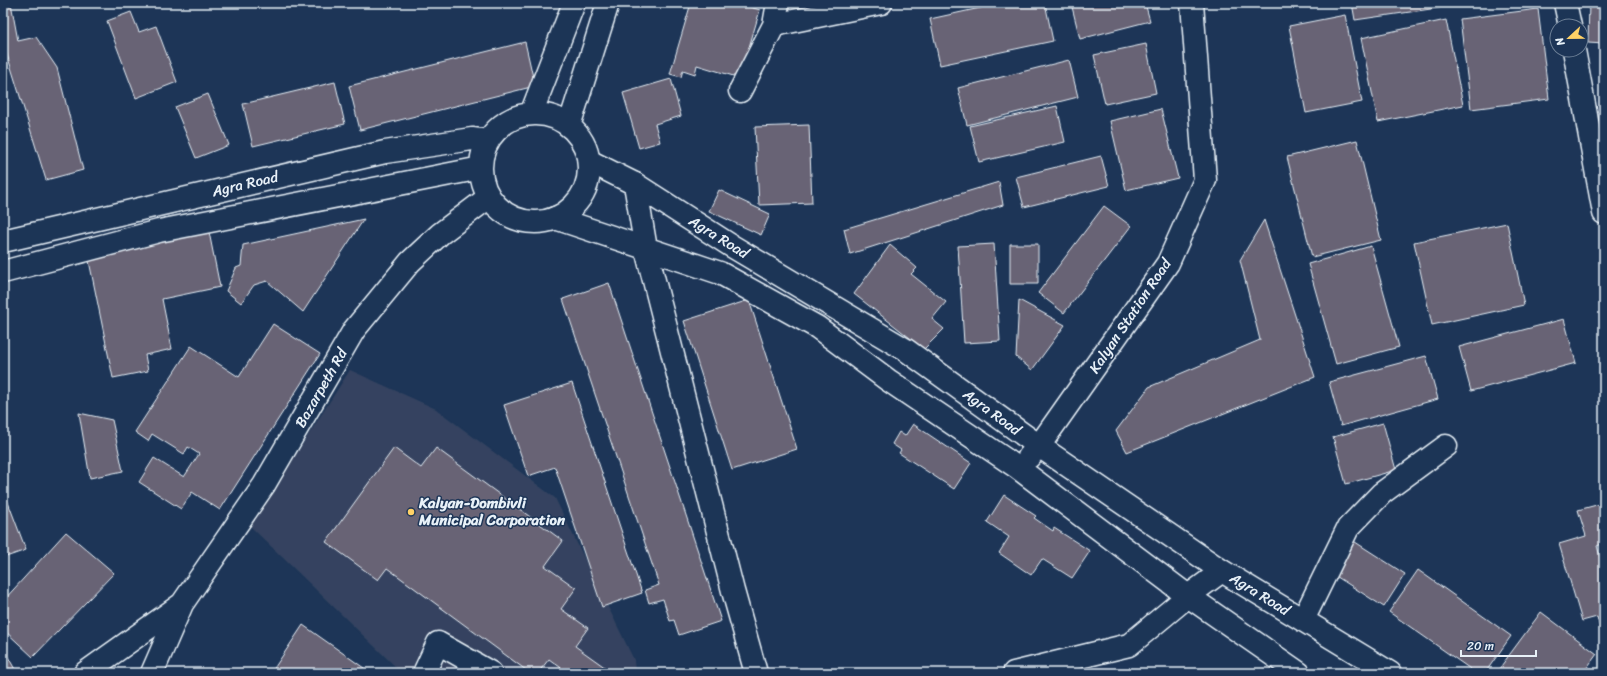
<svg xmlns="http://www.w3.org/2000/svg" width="1607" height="676" font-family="Sriracha,sans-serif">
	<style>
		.built { fill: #344360 }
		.building { fill: #686375; stroke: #e8f1f8 }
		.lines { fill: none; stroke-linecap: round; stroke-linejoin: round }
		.street-casing { stroke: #e8f1f8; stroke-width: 25 }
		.secondary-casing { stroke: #e8f1f8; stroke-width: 25 }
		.primary-casing { stroke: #e8f1f8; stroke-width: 25 }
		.street { stroke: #1d3557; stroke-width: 22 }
		.secondary { stroke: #1d3557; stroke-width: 22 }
		.primary { stroke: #1d3557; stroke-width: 22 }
		.poi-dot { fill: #ffd166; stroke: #1d3557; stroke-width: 1.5 }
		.labels { text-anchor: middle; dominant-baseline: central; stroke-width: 3; stroke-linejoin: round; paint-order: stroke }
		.street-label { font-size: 15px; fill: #e8f1f8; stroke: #1d3557 }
		.poi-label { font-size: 15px; font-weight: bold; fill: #e8f1f8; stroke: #1d3557; text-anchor: start }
	</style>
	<rect width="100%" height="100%" fill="#1d3557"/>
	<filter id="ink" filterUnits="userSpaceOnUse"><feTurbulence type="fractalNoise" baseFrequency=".025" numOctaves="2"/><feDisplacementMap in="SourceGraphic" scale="8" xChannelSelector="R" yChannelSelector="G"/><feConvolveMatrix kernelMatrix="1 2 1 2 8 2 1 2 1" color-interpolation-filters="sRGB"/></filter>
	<g filter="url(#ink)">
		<path class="built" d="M350,370L436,409L555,498L634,660L635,673H402L250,526Z"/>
		<path class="building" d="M3,3H11L18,41L36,37L57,68L83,170L46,180L5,48H3Z
			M691,3H737L760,10L740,78L697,65L695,74L683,70L681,77L670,74Z
			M810,3H838L813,11Z
			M1003,3H1045L1053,41L940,65L930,19Z
			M1071,3H1145L1150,21L1080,39Z
			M1352,3H1472L1355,20Z
			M1589,3H1604V44L1588,43Z
			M1538,9L1549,99L1471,109L1460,19Z
			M131,12L139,32L156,26L177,82L136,98L107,21Z
			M1345,15L1362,102L1306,113L1289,26Z
			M1446,20L1463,105L1378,122L1361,38Z
			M525,42L535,86L360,130L349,86Z
			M1146,44L1156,93L1105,104L1094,55Z
			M1069,60L1078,97L967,125L958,88Z
			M671,79L681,116L655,124L660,142L639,148L623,93Z
			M335,82L345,124L253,146L243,104Z
			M208,94L229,145L196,158L175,107Z
			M1057,106L1065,142L979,162L970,126Z
			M1161,109L1178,178L1126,190L1110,121Z
			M809,125L812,203L759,205L755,127Z
			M1357,140L1381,240L1312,257L1287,157Z
			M1101,156L1109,186L1024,207L1016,177Z
			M3,173L7,188L3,189Z
			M999,182L1003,205L850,254L844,229Z
			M719,190L770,214L761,235L709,211Z
			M1104,206L1131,226L1064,313L1038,293Z
			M364,219L303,312L267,281L254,285L241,303L226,291L236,268L241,266L243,245Z
			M1264,220L1315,377L1127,452L1116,431L1149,387L1260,340L1240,260Z
			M1507,223L1524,305L1432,325L1414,242Z
			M209,232L220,287L162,299L172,349L145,355L148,371L113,378L88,256Z
			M994,244L1000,341L964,343L958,246Z
			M1010,244H1038V284H1010Z
			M890,245L917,268L911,274L946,302L932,319L944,329L924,349L854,294Z
			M1371,246L1399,347L1336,364L1308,264Z
			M609,283L721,621L679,635L674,620L670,621L663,599L649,603L645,590L659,585L563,299Z
			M749,300L797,449L732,470L684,321Z
			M1019,300L1065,325L1032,370L1016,357Z
			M1564,319L1576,363L1471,391L1459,347Z
			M273,324L320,354L220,510L192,492L181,509L139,482L154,458L184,477L199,454L188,447L184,454L152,434L148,441L135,432L191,346L239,377Z
			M1426,356L1438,399L1341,426L1329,382Z
			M572,383L642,593L602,607L555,467L528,476L504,405Z
			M79,413L112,420L123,471L90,478Z
			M1383,423L1396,470L1346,484L1333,437Z
			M913,424L971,463L954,489L899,453L901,450L892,444L899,432L905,436Z
			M394,448L421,468L436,448L563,541L545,566L576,588L561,609L588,628L575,646L613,673H568L549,659L538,673H530L387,568L378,580L326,542Z
			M3,489L26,550L3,558Z
			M1004,495L1036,516L1034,518L1053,531L1054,528L1090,551L1072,578L1042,559L1031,575L999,553L1009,537L987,522Z
			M1604,503V543L1597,546L1604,570V627L1600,628L1597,617L1582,621L1559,544L1586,536L1578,510Z
			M66,532L114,573L33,657L3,629V601Z
			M1352,540L1405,574L1384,607L1331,573Z
			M1418,570L1511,636L1485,673H1476L1389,612Z
			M1541,612L1597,654L1583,673H1496Z
			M303,625L371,673H271Z
			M3,648L17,673H3Z"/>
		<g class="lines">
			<defs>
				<path id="street" d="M1565,3L1570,26
					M774,25L881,3
					M1574,50L1604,213
					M740,91L774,25L778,3
					M635,184L646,249L733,591L756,673
					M1303,620L1348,528L1382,493L1446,446
					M85,673L182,604
					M152,673L182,604L264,485L354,330L410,262L440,234L489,197
					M424,673L438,643L491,673
					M1014,673L1129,645L1188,596L1222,571"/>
				<path id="secondary" d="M589,161L635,184L730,245L906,350L1039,446L1222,571L1390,673
					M555,218L720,273L817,327L888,380L1018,468L1188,596L1299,673
					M1029,457L1039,446L1168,263L1205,180L1192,3"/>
				<path id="primary" d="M531,114L574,3
					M481 168a54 54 0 1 1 108 0a54 54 0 1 1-108 0Z
					M569,126L608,3
					M3,241L385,152L472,139L488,141
					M3,272L159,231L481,168"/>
			</defs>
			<use href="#street" class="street-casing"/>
			<use href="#secondary" class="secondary-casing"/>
			<use href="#primary" class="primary-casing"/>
			<use href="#street" class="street"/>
			<use href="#secondary" class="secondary"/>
			<use href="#primary" class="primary"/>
		</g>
	</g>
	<circle class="poi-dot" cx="411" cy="512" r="4"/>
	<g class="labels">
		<g class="street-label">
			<text transform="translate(245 184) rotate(-13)">Agra Road</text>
			<text transform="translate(719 237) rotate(32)">Agra Road</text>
			<text transform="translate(1130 316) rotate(-56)">Kalyan Station Road</text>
			<text transform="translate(321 388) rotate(-60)">Bazarpeth Rd</text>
			<text transform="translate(992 412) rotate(36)">Agra Road</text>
			<text transform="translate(1260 594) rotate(32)">Agra Road</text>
		</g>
		<g class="poi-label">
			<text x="419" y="503">Kalyan-Dombivli<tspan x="419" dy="17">Municipal Corporation</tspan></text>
		</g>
	</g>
	<rect width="1607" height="676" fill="none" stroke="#1d3557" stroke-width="16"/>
	<rect x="8" y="8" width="1591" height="660" fill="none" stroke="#e8f1f8" stroke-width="1.5" filter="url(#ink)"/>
	<g transform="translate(1569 38) rotate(248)"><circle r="19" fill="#1d3557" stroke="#6e8097"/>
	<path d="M0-3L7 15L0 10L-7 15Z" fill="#ffd166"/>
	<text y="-6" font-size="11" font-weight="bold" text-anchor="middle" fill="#e8f1f8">N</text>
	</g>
	<path d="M1461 650v6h75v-6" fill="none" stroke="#e8f1f8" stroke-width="2"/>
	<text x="1467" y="650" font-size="12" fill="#e8f1f8" stroke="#1d3557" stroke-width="3" paint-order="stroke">20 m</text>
</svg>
